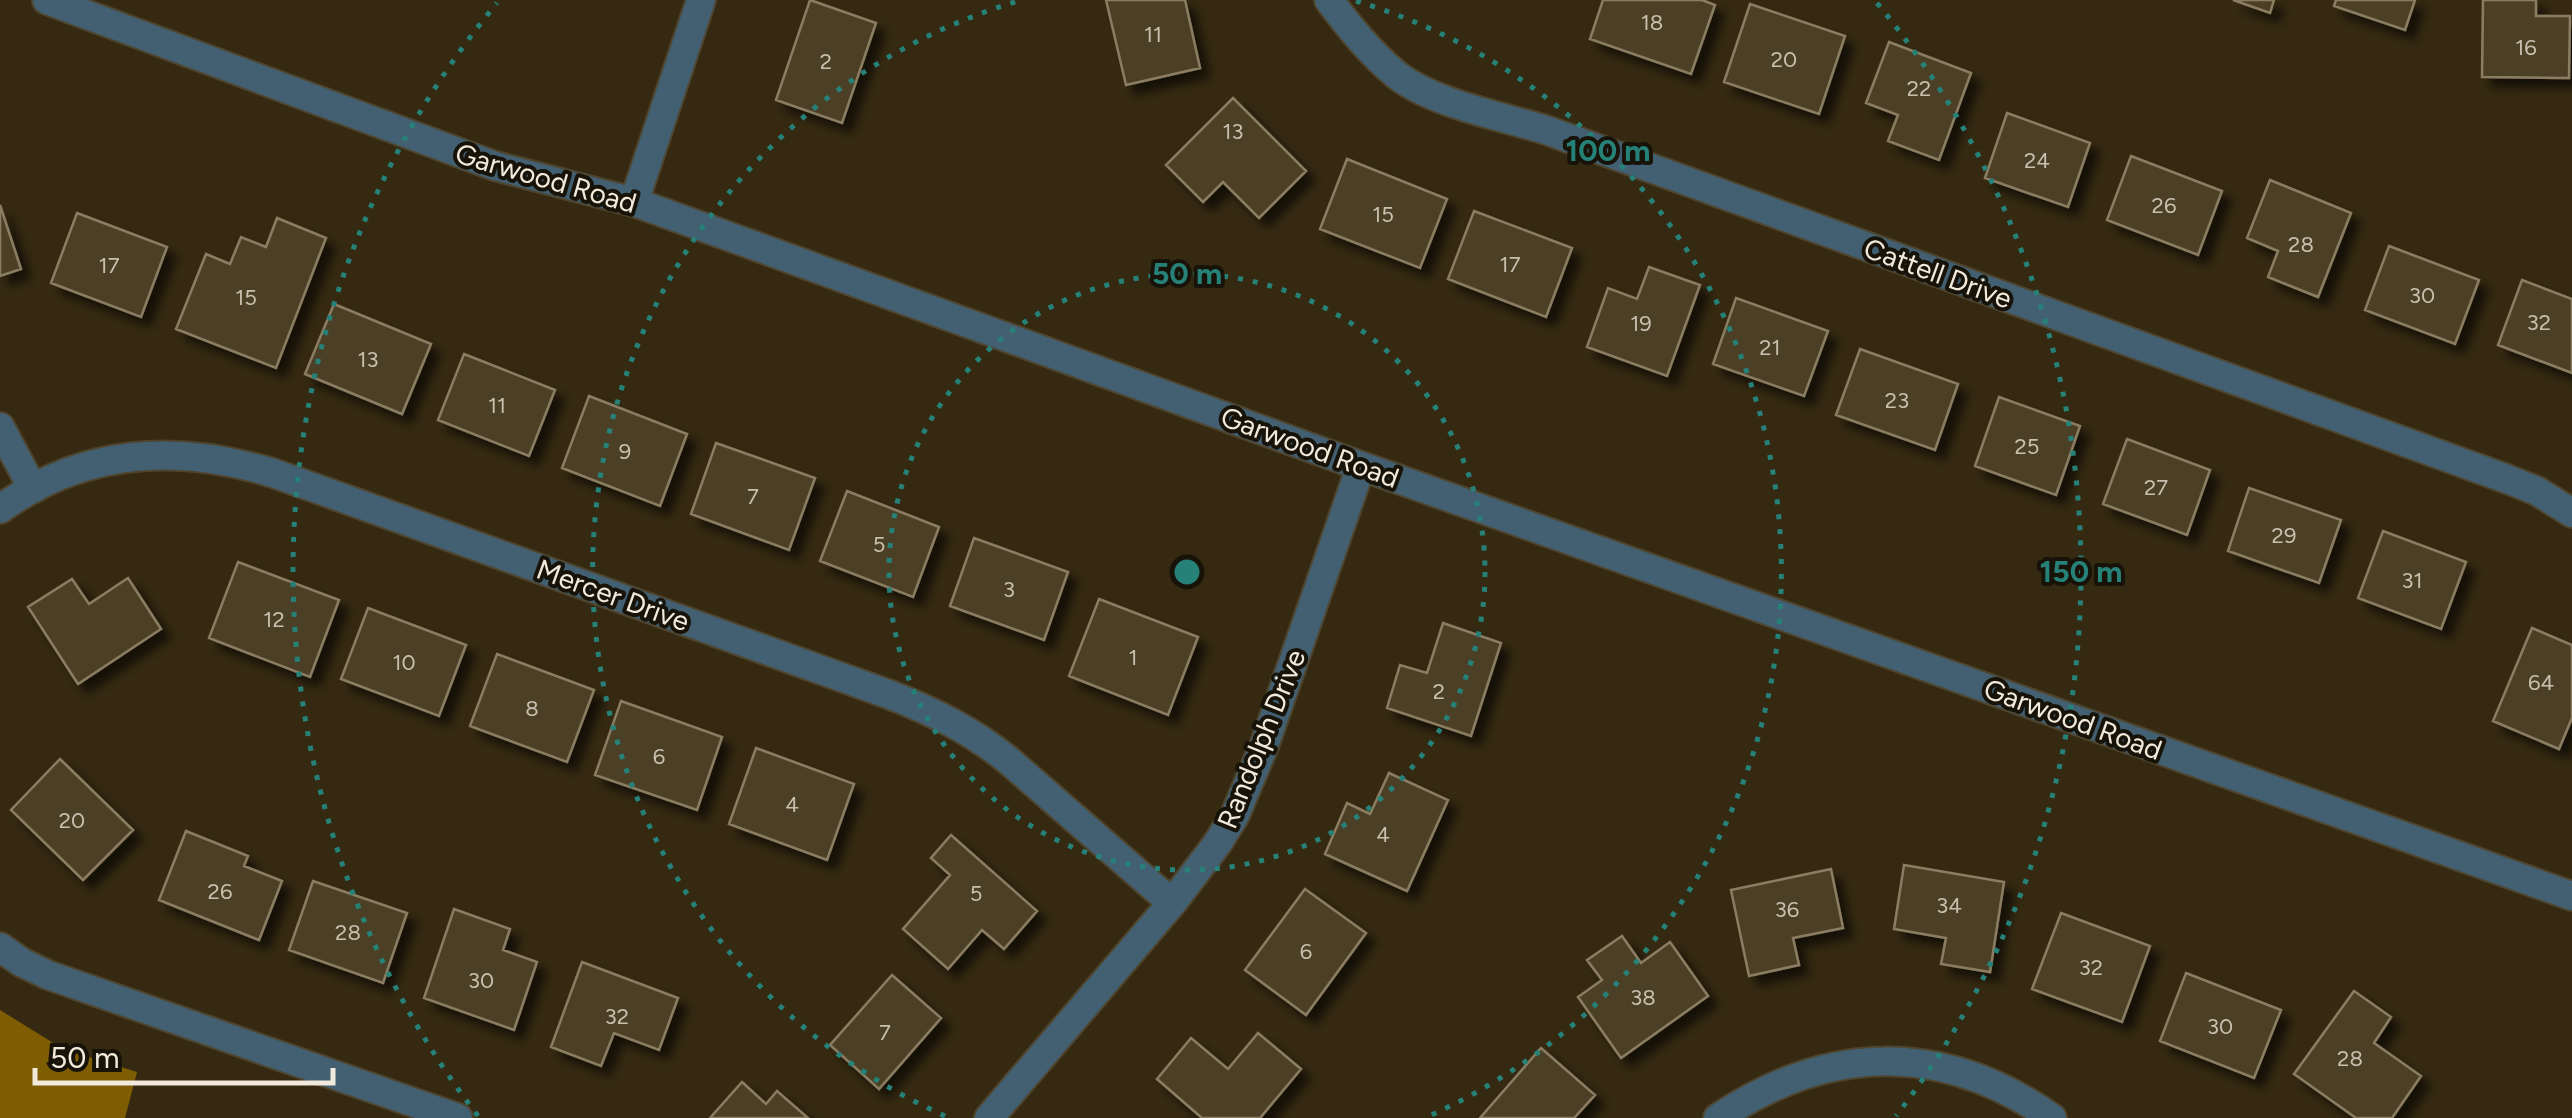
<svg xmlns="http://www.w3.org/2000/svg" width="2572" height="1118" font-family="Figtree,sans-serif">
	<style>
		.forest { fill: #7f5d02 }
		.building { fill: #4c4027; stroke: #8a7d62; stroke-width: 2.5; filter: url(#shadow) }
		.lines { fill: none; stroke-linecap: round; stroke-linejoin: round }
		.minor-casing { stroke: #4f442d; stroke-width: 32 }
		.tertiary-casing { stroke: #4f442d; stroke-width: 32 }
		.minor { stroke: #426072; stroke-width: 28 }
		.tertiary { stroke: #426072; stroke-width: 28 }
		.ring { fill: none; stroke: #268279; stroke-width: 5; stroke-dasharray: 5 10 }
		.labels { text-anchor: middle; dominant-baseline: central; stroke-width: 8; stroke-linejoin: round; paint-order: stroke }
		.number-label { font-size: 22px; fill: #c8bfae }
		.street-label { font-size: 28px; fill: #f1e9db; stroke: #181309 }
		.centre { fill: #268279; stroke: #181309; stroke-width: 5 }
		.ring-label { font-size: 30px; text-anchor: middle; font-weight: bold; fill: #268279; stroke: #181309; stroke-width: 8; stroke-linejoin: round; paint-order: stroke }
	</style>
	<defs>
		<filter id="shadow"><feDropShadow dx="9" dy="9" stdDeviation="5" flood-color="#0009"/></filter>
	</defs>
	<rect width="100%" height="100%" fill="#352911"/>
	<path class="forest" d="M0,1010L63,1049L137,1072L125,1118H0Z"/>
	<path class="building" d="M810,0L876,23L842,123L776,100Z
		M1106,0H1185L1200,68L1126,85Z
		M1603,0H1702L1715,5L1691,74L1590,39Z
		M2233,0H2274L2270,13Z
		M2336,0H2415L2405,30L2334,6Z
		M2483,0H2536V16H2570L2569,78L2482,77Z
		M1750,4L1845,36L1819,114L1724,82Z
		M1889,42L1971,73L1939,160L1888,141L1898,115L1866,103Z
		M1233,98L1306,171L1259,218L1223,182L1203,202L1166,165Z
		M2007,113L2090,143L2068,207L1985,178Z
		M2131,156L2222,191L2198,255L2107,220Z
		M1347,159L1447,199L1420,268L1320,229Z
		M2270,180L2351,213L2318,297L2268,277L2278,251L2247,238Z
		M0,205L21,269L0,276Z
		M1474,211L1572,248L1546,317L1448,279Z
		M77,213L167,247L141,317L51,283Z
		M277,218L326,238L276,368L176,329L206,254L230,264L241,237L266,247Z
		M2389,246L2479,280L2455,344L2365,310Z
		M1649,267L1700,285L1667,376L1587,347L1608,288L1637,299Z
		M2522,280L2572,299V373L2498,345Z
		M1736,298L1828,331L1804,396L1713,364Z
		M334,304L431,344L402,414L305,374Z
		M1860,349L1958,384L1935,450L1836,415Z
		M464,354L555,390L529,456L438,420Z
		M589,396L687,434L660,506L562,468Z
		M1999,397L2080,426L2056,495L1975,466Z
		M2127,439L2210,470L2187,535L2103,504Z
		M716,443L815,478L789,550L691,514Z
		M2249,488L2341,520L2319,583L2228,551Z
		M847,491L939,527L913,597L820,561Z
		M2383,531L2466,562L2441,629L2358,598Z
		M974,538L1068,572L1044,640L950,606Z
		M238,562L339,600L310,677L209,638Z
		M128,578L161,629L78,684L28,607L72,579L89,604Z
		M1099,599L1198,637L1168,715L1069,676Z
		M368,608L466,645L439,716L341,679Z
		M1443,623L1501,643L1471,736L1387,708L1400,665L1427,673Z
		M2532,628L2572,645V718L2559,749L2493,721Z
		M497,654L594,690L567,762L470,726Z
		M621,701L722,737L697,810L595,775Z
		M756,748L854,784L827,860L729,824Z
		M60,759L133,830L83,880L11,810Z
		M1389,773L1448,800L1407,891L1325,854L1347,803L1370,814Z
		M186,831L248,856L244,866L282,881L259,940L159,900Z
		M951,835L1037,911L1004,949L982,930L948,969L903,929L950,875L931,858Z
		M1904,865L2004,882L1990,972L1941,964L1946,938L1894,929Z
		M1831,869L1843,928L1793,938L1799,965L1749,976L1731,890Z
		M313,881L407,913L383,983L289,950Z
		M1305,889L1366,933L1306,1015L1245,970Z
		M454,909L510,929L503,950L537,962L514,1030L424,998Z
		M2061,913L2150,946L2122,1022L2032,989Z
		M1622,936L1641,963L1670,942L1708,996L1621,1058L1578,997L1602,980L1587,960Z
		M582,962L678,998L659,1050L614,1033L601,1066L551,1047Z
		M2186,973L2281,1010L2254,1078L2160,1041Z
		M892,975L941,1018L879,1089L830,1045Z
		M2354,991L2391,1017L2374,1043L2421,1076L2392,1118H2356L2294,1074Z
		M1258,1033L1301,1069L1260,1118H1202L1157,1079L1191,1038L1228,1069Z
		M1541,1048L1595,1095L1574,1118H1480Z
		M742,1082L766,1104L777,1091L808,1118H710Z"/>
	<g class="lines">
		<defs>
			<path id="minor" d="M1329,0C1350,28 1371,54 1398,76C1435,104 1501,116 1546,130L2507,479L2537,491L2572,513
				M634,202L701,0
				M0,427L33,489
				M0,509C84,448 176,444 273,473L888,694C932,711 971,730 1008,760L1172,903
				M0,947L21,962L48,975L458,1118
				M989,1118L1172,903L1217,844L1235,815L1264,746L1361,466
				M1718,1118C1828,1044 1942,1041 2052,1118"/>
			<path id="tertiary" d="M47,0L495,166L634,202L1361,466L2572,896"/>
		</defs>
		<use href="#minor" class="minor-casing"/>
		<use href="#tertiary" class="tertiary-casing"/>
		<use href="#minor" class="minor"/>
		<use href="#tertiary" class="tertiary"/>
	</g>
	<g class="ring">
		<circle cx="1187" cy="572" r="298"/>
		<path d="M945 1116A596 596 0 0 1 1018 1M1356 1A596 596 0 0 1 1429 1116"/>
		<path d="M478 1116A894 894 0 0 1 497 3M1877 3A894 894 0 0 1 1896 1116"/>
	</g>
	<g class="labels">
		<g class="number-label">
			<text x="1652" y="22">18</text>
			<text x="1153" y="34">11</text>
			<text x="2526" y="47">16</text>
			<text x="1784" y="59">20</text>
			<text x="826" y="61">2</text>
			<text x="1919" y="88">22</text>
			<text x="1233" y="131">13</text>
			<text x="2037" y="160">24</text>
			<text x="2164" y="205">26</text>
			<text x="1383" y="214">15</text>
			<text x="2301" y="244">28</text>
			<text x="1510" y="264">17</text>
			<text x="109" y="265">17</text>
			<text x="2422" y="295">30</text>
			<text x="246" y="297">15</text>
			<text x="2539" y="322">32</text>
			<text x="1641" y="323">19</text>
			<text x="1770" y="347">21</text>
			<text x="368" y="359">13</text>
			<text x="1897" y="400">23</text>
			<text x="497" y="405">11</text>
			<text x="2027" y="446">25</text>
			<text x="625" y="451">9</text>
			<text x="2156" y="487">27</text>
			<text x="753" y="496">7</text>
			<text x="2284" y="535">29</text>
			<text x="879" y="544">5</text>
			<text x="2412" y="580">31</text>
			<text x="1009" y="589">3</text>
			<text x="274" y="619">12</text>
			<text x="1133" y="657">1</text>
			<text x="404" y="662">10</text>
			<text x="2541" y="682">64</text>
			<text x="1439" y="691">2</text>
			<text x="532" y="708">8</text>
			<text x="659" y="756">6</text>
			<text x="792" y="804">4</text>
			<text x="72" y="820">20</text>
			<text x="1383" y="834">4</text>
			<text x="220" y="891">26</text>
			<text x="976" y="893">5</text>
			<text x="1949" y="905">34</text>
			<text x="1787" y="909">36</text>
			<text x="348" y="932">28</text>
			<text x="1306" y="951">6</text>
			<text x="2091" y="967">32</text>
			<text x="481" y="980">30</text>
			<text x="1643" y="997">38</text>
			<text x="617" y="1016">32</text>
			<text x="2220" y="1026">30</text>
			<text x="885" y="1032">7</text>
			<text x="2350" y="1058">28</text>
		</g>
		<g class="street-label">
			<text transform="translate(546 178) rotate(16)">Garwood Road</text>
			<text transform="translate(1938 273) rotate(20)">Cattell Drive</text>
			<text transform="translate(1310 447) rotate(20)">Garwood Road</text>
			<text transform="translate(613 595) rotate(20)">Mercer Drive</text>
			<text transform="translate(2073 719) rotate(20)">Garwood Road</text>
			<text transform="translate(1261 739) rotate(-68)">Randolph Drive</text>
		</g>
	</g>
	<circle cx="1187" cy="572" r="15" class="centre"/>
	<g class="ring-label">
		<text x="1608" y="161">100 m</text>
		<text x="1187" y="284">50 m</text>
		<text x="2081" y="582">150 m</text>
	</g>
	<path d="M35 1068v15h298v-15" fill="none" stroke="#f1e9db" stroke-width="5"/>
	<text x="50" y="1068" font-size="30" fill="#f1e9db" stroke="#181309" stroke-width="8" paint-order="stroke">50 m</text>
</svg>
